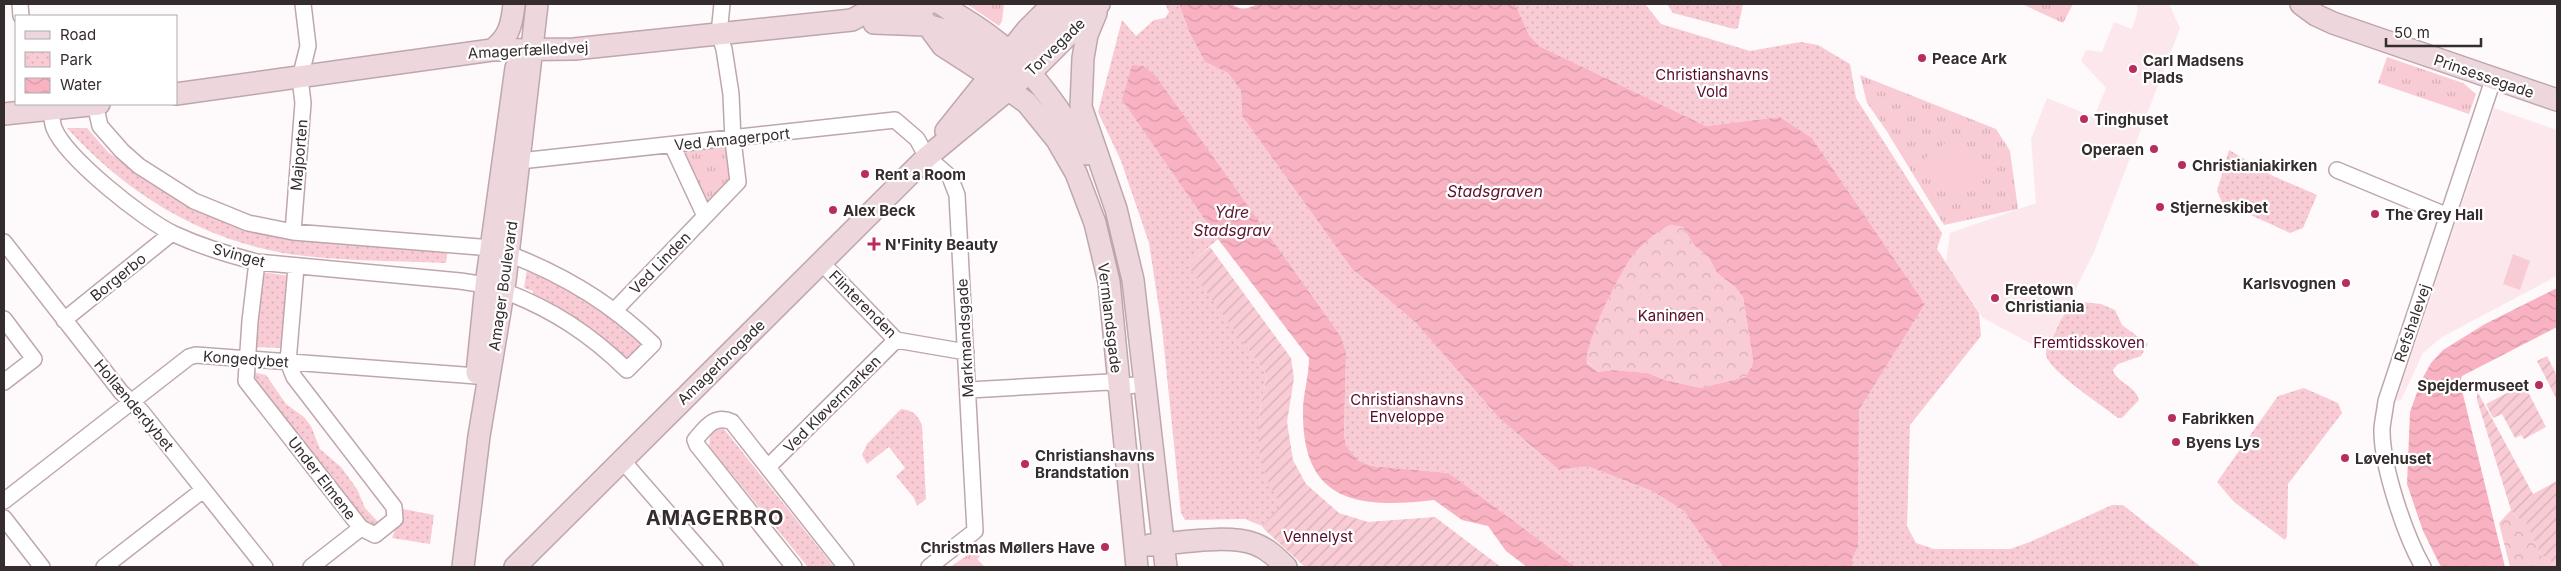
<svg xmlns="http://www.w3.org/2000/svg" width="2561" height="571" font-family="Inter,sans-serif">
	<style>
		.built { fill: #fce8ec }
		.grass { fill: url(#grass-tufts) }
		.forest { fill: url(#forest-crowns) }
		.park { fill: url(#park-dots) }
		.garden { fill: url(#garden-furrows) }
		.pitch { fill: #f9ccd5 }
		.water { fill: url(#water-waves); fill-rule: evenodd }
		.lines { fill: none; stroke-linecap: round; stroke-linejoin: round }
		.street-casing { stroke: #bea7ac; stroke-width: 18 }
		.secondary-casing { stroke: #bea7ac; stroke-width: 24 }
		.street { stroke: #fff; stroke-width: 15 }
		.secondary { stroke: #edd7dc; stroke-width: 21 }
		.poi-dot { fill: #ba2c5e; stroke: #fff; stroke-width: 2 }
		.labels { text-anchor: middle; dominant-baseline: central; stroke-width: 4.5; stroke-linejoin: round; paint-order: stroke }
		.street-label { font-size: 15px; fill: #352c2d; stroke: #fff }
		.poi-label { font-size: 15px; font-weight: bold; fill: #352c2d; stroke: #fff; text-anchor: start }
		.park-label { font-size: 15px; fill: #580b28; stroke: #fff }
		.water-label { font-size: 16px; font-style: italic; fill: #5f132d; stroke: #fff }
		.district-label { font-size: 20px; font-weight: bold; letter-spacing: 1px; fill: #352c2d; stroke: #fff }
	</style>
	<defs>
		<pattern id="grass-tufts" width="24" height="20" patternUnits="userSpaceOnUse" patternTransform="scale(1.25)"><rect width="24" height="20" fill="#f9ccd5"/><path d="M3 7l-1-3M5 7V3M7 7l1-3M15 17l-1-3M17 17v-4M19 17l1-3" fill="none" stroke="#d6afb7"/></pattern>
		<pattern id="forest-crowns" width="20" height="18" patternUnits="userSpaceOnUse" patternTransform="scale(1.25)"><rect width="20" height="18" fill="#f9ccd5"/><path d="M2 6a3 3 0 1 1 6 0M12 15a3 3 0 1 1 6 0" fill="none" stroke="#d6afb7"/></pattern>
		<pattern id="park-dots" width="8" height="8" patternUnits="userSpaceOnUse" patternTransform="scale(1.25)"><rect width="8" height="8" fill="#f9ccd5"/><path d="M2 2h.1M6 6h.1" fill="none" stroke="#d6afb7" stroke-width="1.8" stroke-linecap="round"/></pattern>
		<pattern id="garden-furrows" width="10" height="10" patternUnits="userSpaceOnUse" patternTransform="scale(1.25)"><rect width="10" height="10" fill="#f9ccd5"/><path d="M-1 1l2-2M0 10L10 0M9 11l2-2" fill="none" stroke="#d6afb7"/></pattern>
		<pattern id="water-waves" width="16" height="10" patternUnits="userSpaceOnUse" patternTransform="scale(1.25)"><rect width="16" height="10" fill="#f9b2c1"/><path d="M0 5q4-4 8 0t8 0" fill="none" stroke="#d699a6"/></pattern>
	</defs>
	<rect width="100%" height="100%" fill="#fef9fa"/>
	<path class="built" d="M2136,4H2169L2180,28L2094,252L2045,351L1983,318L1946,262L1950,233L2036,203L2031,139L2047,98L2094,117L2106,88L2081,61L2086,50L2102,52L2114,22L2132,29L2138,10Z
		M2494,108L2557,130V276L2442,337L2423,353L2401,400L2396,401Z"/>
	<path class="grass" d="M967,4H1004L1002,21L999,26Z
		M2022,4H2073L2063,23Z
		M2387,57L2463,83L2476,94L2469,114L2378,83Z
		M1860,75L1996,129L2010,151L2018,209L1944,225L1886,130L1867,103Z
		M724,147L726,149L730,179L720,192L706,203L684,152Z
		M975,550L980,556L977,559L985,567H950Z"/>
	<path class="forest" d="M1670,225L1683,227L1693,244L1709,258L1717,273L1735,287L1743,297L1753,360L1752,366L1745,377L1701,388L1665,380L1648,373L1612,370L1598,372L1587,362C1584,342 1621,270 1634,254C1645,242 1656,232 1670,225Z
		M2511,510L2516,517L2526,521L2541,555L2557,565V567H2510L2499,523Z"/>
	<path class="park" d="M1165,4H1179L1190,34L1205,62L1228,73L1241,91L1242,116L1352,269L1415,322L1499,418L1559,470L1587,466L1652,491L1684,511L1723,567H1576L1449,473L1372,466L1359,461L1346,446L1344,434L1346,353L1122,100L1218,239L1188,265L1267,375C1255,434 1254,452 1282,506L1262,526L1245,519L1185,520L1181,513L1162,328L1149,243L1121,161L1098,112L1122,20L1136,36L1154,20L1165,18L1169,12Z
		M1515,4H1645L1661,24L1750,51L1801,42L1818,45L1850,64L1856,98L1942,233L1937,249L1979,313L1981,336L1910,425L1907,526L1916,543L1934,549H2010L2030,542L2112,505H2123L2201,567H1852V559L1858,547L1859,410L1925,304L1812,138L1780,117L1706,126L1539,46L1529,35Z
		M1667,4H1743L1738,28L1734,29L1673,13Z
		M67,128H87L108,152L177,200L243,228L298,241L448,248L446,263C399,261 352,261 305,256C212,246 129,197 67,128Z
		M2229,150L2273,176L2317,195L2303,228L2290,233L2222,202L2217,191Z
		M527,269C573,289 606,309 642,342V347L630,359L625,361L533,299V291L524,288Z
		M261,272L291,276L282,348L254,347Z
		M2083,302L2101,304L2115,310L2122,325L2148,344L2141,356L2118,364L2113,370C2116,382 2136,386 2139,400L2122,418H2118C2103,406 2049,371 2046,355C2045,347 2053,338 2056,330C2064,313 2066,308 2083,302Z
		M251,372L266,375L286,404L304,417L311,426L320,449L341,467L357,489L365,508L380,524L366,527L250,378Z
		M2304,388L2338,403L2342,413L2288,484L2287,536L2285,540L2234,502L2217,482L2278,396Z
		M901,409C914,411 917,414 922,425L926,499L917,506L914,498L896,476L905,468L889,447L867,464L862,455L867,444Z
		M721,426L724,429L834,567H808L716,455H713L709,448L710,434Z
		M403,509L434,515L430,544L392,538Z"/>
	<path class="garden" d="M1210,247L1291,358L1294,378L1287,422L1293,460L1306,484L1339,513L1368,522L1435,517L1501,567H1305L1264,529L1262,526L1281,506C1276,495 1267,483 1264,471C1254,436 1260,410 1267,375L1187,265Z
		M2547,356L2557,376V400L2537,361Z
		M2524,384L2546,427L2524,439L2521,435L2515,438L2502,414L2493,418L2486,404Z
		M2477,391L2533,494L2557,481V565L2541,555L2526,522L2516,517L2511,510L2477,400Z"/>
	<path class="pitch" d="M1948,141L1966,147L1987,178L1953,202L1924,159Z
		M2513,254L2530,261L2520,290L2503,284Z"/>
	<path class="water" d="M1179,4H1232C1241,11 1247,9 1258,4H1515L1529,35L1539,46L1706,126L1780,117L1812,138L1925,304L1859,410L1858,547L1852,559V567H1723L1684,511L1652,491L1587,466L1559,470L1499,418L1415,322L1352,269L1242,116L1241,91L1228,73L1205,62L1190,34ZM1670,225L1683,227L1693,244L1709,258L1717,273L1735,287L1743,297L1753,360L1752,366L1745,377L1701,388L1665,380L1648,373L1612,370L1598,372L1587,363C1584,343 1621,270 1634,254C1645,242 1656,232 1670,225Z
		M1132,65L1143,66L1155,75L1341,337L1346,353L1344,434L1346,446L1359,461L1372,466L1449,473L1576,567H1527L1506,551L1488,526L1462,520L1434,500C1357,509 1302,502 1303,411C1303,394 1309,376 1309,358L1218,239L1122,100Z
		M2557,288V327L2462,376L2460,382L2505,567H2441L2423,531L2407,484L2410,412L2421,381L2431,363L2443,350L2485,324Z"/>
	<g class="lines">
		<defs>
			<path id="street" d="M20,4L21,16
				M95,104L100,126L122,151L139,166L194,201L248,223L293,232L492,248
				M51,110C52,116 52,123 54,128C66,158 144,220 174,234C200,246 229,255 257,262L460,281L486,285
				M672,145L705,216
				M520,161L895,120L917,139L927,157L950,177L957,195L975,531L929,567
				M2337,170L2448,216
				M293,232L303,103L300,78L308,46L303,4
				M4,242L121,392L141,411L265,567
				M257,262L250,321L246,381L361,528L375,535L395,519L394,507L294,377L288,362L296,267
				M821,262L896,340L966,352
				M504,291C552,309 590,334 627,370L653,344C611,303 564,275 509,254
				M615,310L738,182L733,140L731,94L724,49L719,34L722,4
				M4,319L34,359L4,382
				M64,320L172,233
				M969,390L1109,382L1118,387L1144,384
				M622,460L715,567
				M768,467L896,340
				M4,501L189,357L196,355L477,376
				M4,518L42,567
				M104,567L203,490
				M311,567L361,528
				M794,567L697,445L695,440C706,427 715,414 732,422L846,567
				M2423,567C2405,535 2381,465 2382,428C2383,419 2385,410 2386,401L2493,80"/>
			<path id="secondary" d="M912,4L943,46L991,77L1027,103L1057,140L1076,173L1095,223L1109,282L1137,567
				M941,4C958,16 976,25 992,38C1031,66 1063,113 1086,154
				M2301,4L2316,15L2333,23L2557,100
				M1096,13L1087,35L1083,58L1081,107L1116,209L1133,280L1166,567
				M874,23L926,25L948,31L985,56
				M492,50C509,38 512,24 514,4
				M1015,72L1019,62L1026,54L1076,4
				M176,94L492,50L574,49L852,20L863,14L928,4
				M4,114L99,104
				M946,131L1027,30L1053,4
				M477,373L486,285L516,68
				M1150,545C1179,543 1228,534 1255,544C1268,549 1277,558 1286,567
				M463,567L479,436L505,281L537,4
				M515,567L927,157L1037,66L1099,4"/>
		</defs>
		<use href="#street" class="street-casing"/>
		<use href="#secondary" class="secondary-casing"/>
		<use href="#street" class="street"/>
		<use href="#secondary" class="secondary"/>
	</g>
	<g class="poi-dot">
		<circle cx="1922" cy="58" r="5"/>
		<circle cx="2133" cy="69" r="5"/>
		<circle cx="2084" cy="119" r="5"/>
		<circle cx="2154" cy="149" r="5"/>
		<circle cx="2182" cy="165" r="5"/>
		<circle cx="865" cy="174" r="5"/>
		<circle cx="2160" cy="207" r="5"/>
		<circle cx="833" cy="210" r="5"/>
		<circle cx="2375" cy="214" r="5"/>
		<path d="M871.5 236.5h5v5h5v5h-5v5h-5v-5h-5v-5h5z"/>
		<circle cx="2346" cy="283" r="5"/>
		<circle cx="1995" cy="298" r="5"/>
		<circle cx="2539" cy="385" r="5"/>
		<circle cx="2172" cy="418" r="5"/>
		<circle cx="2176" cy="442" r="5"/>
		<circle cx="2345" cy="458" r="5"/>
		<circle cx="1025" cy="464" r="5"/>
		<circle cx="1105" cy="547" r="5"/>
	</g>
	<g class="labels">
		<g class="street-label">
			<text transform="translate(1055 47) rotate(-44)">Torvegade</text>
			<text transform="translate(528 50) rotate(-3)">Amagerfælledvej</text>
			<text transform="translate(2484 76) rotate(19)">Prinsessegade</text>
			<text transform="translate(732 139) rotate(-6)">Ved Amagerport</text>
			<text transform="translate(299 155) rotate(-85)">Majporten</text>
			<text transform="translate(239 255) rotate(15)">Svinget</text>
			<text transform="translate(660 263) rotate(-46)">Ved Linden</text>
			<text transform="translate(118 277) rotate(-39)">Borgerbo</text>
			<text transform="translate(503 286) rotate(-82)">Amager Boulevard</text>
			<text transform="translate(863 304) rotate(45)">Flinterenden</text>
			<text transform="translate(1110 318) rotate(83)">Vermlandsgade</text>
			<text transform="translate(2412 323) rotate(-71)">Refshalevej</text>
			<text transform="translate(965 338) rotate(-93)">Markmandsgade</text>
			<text transform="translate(246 359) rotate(4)">Kongedybet</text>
			<text transform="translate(721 362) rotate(-44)">Amagerbrogade</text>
			<text transform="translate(832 404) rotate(-45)">Ved Kløvermarken</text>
			<text transform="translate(134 405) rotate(50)">Hollænderdybet</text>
			<text transform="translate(322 478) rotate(52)">Under Elmene</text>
		</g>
		<g class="poi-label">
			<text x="1932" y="58">Peace Ark</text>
			<text x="2143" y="60">Carl Madsens<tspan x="2143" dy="17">Plads</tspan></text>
			<text x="2094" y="119">Tinghuset</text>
			<text x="2144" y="149" text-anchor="end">Operaen</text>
			<text x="2192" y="165">Christianiakirken</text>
			<text x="875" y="174">Rent a Room</text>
			<text x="2170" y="207">Stjerneskibet</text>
			<text x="843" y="210">Alex Beck</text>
			<text x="2385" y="214">The Grey Hall</text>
			<text x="885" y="244">N'Finity Beauty</text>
			<text x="2336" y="283" text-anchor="end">Karlsvognen</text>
			<text x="2005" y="289">Freetown<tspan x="2005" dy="17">Christiania</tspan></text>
			<text x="2529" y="385" text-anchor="end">Spejdermuseet</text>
			<text x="2182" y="418">Fabrikken</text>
			<text x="2186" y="442">Byens Lys</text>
			<text x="1035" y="455">Christianshavns<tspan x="1035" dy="17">Brandstation</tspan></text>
			<text x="2355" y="458">Løvehuset</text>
			<text x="1095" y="547" text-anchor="end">Christmas Møllers Have</text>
		</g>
		<g class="park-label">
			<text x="1712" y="74">Christianshavns<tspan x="1712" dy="17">Vold</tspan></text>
			<text x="1671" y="315">Kaninøen</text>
			<text x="2089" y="342">Fremtidsskoven</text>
			<text x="1407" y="399">Christianshavns<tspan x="1407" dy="17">Enveloppe</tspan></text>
			<text x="1318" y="536">Vennelyst</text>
		</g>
		<g class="water-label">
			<text x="1495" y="191">Stadsgraven</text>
			<text x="1232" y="212">Ydre<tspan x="1232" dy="18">Stadsgrav</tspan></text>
		</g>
		<g class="district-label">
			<text x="715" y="518">AMAGERBRO</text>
		</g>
	</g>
	<rect width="2561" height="571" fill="none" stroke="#352c2d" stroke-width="10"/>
	<rect x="15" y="15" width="162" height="90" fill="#ffffff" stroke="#aeabab"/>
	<rect x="25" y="31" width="25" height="8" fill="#edd7dc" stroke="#aeabab"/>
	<text x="60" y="40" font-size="15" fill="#352c2d">Road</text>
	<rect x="25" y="52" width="25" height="15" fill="url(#park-dots)" stroke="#aeabab"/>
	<text x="60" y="65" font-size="15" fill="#352c2d">Park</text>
	<rect x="25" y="78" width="25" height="15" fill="url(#water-waves)" stroke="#aeabab"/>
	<text x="60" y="90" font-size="15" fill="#352c2d">Water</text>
	<path d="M2386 38v8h95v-8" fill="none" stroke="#352c2d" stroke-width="2.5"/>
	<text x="2394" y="38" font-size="15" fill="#352c2d" stroke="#ffffff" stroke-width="4" paint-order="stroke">50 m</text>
</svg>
